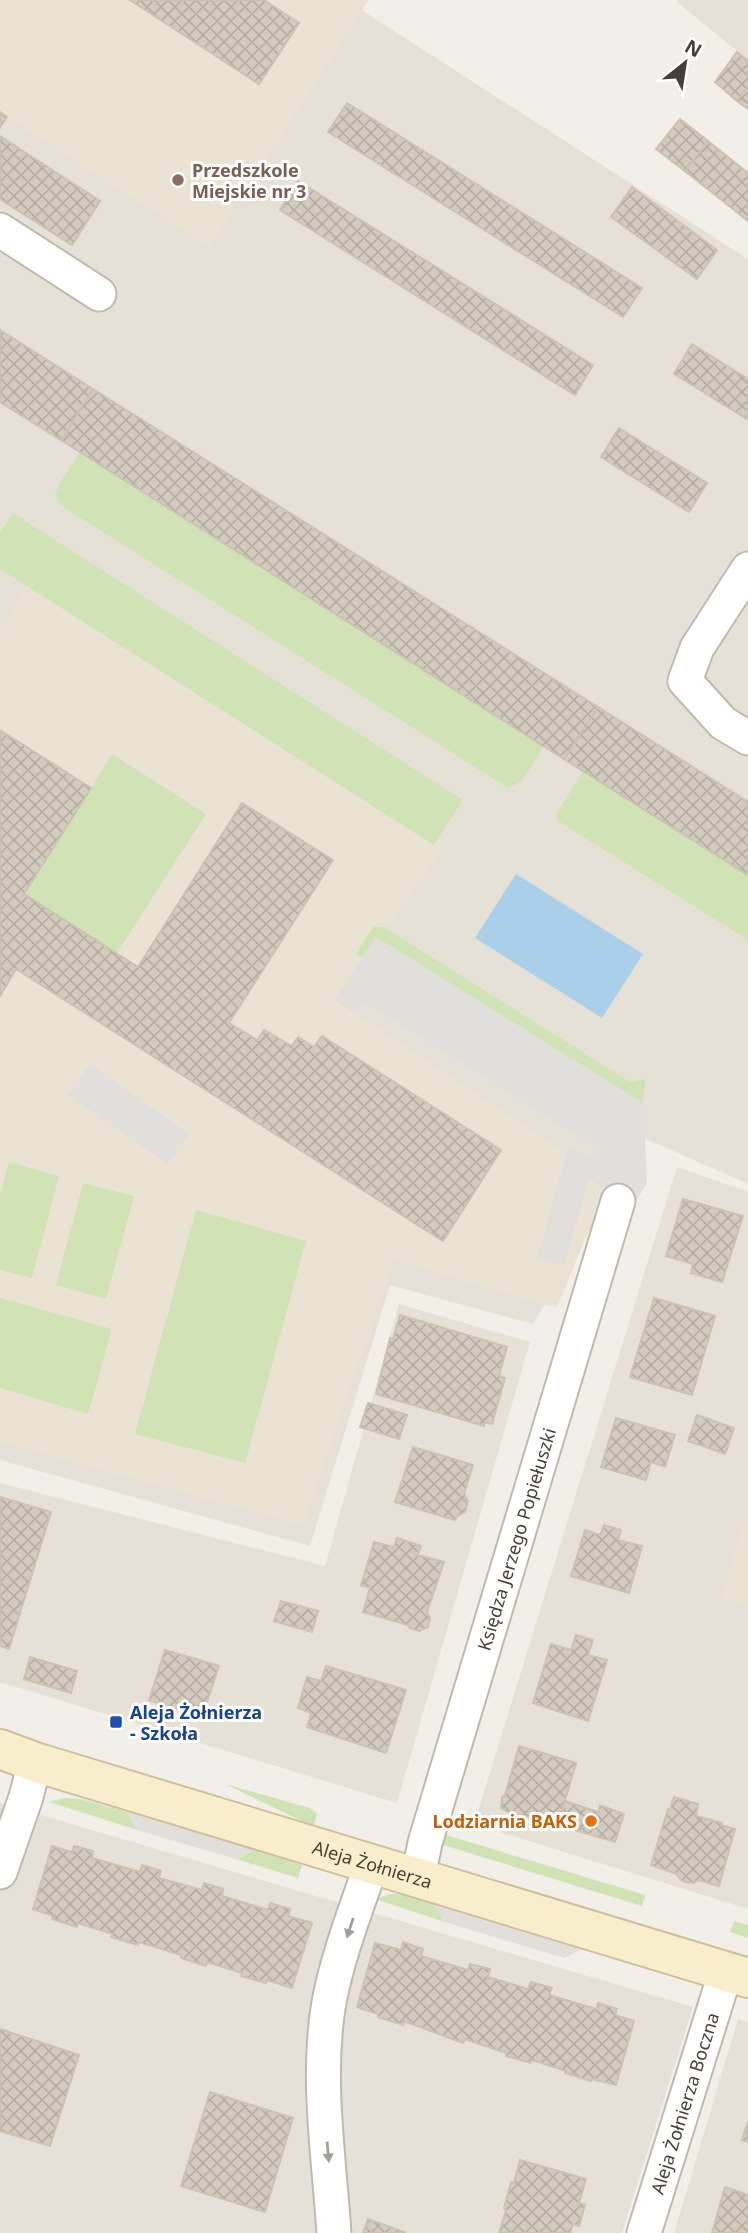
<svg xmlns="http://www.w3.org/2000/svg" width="748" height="2233" font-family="'Noto Sans',sans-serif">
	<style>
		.residential { fill: #e6e1d7 }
		.education { fill: #eae3d3 }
		.green { fill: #cfe3b5 }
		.parking { fill: #e1dfdc }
		.water { fill: #aad0e9 }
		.building { fill: url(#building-cross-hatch); stroke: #cdc2b2; stroke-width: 2 }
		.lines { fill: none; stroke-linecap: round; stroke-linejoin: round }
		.street-casing { stroke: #c0b9ae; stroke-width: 37 }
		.secondary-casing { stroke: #cec09c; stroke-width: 42 }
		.street { stroke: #fff; stroke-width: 33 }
		.secondary { stroke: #f9eecb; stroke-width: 38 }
		.oneway { fill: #a29f9b }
		.education-dot { fill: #8d6e63; stroke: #fff; stroke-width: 2.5 }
		.transit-dot { fill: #1a4fb4; stroke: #fff; stroke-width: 2.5 }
		.food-dot { fill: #e8710a; stroke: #fff; stroke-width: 2.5 }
		.labels { text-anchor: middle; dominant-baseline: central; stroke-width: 6; stroke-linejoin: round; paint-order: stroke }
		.education-label { font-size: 18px; font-weight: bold; fill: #785e54; stroke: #fff; text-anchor: start }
		.street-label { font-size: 18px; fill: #453f37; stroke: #fff }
		.transit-label { font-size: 18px; font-weight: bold; fill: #164399; stroke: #fff; text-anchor: start }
		.food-label { font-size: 18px; font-weight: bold; fill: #c56008; stroke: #fff; text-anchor: end }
	</style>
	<defs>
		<pattern id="building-cross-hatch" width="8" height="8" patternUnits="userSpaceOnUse" patternTransform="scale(1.75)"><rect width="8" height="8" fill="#d3cbbe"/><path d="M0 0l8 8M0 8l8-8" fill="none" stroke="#b6afa4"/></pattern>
	</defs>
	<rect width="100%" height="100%" fill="#f2efe8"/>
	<path class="residential" d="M0,0H346L748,259V1184L646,1139L533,1324L390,1285L310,1546L0,1460Z
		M679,0H748V60L677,2Z
		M677,1167L748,1192V1909L474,1824Z
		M399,1304L530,1342L397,1803L0,1682V1483L325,1566Z
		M0,1803L693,2007L622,2233H0Z
		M738,2019L748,2022V2233H674Z"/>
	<path class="education" d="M0,0H369L209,247L0,112Z
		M29,584L444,847L335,1000L608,1181L557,1308L394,1260L303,1525L0,1442V631Z
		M748,1508V1606L721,1598Z"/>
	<path class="green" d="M80,452L544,746C535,760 525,784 508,788L60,505L55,496L59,484Z
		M13,513L463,800L434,845L0,569V533Z
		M112,754L206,814L117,953L24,894Z
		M583,771L748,875V940L558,821L557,813Z
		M373,927H384L630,1082L645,1079L643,1103L376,937L362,957L356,954Z
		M9,1162L59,1176L32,1278L0,1270V1196Z
		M83,1183L134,1196L106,1299L56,1285Z
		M196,1210L306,1241L245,1463L135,1434Z
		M0,1298L112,1329L88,1414L0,1388Z
		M225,1784L310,1808L317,1814L314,1825L304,1822Z
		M64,1798L81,1799L127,1812L137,1830L49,1802Z
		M446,1835L645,1895L642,1906L443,1845Z
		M255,1850L302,1865L298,1878L236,1859Z
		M390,1894L407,1895L434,1904L445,1922L375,1899Z
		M734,1921L748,1925V1938L730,1932Z"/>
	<path class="parking" d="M376,937L643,1103L647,1183L635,1203L589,1179L564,1266L537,1258L568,1148L595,1156L597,1148L373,1007L361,1005L352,1011L334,1000Z
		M90,1064L189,1134L168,1164L68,1095Z
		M127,1812L255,1850L236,1859L137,1830Z
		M434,1904L582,1949L564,1958L445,1922Z"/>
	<path class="water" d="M516,874L643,954L602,1018L475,938Z"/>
	<path class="building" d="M130,0H264L299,23L259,84Z
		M737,52L748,61V86L737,101L715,82Z
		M748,86V109L737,101Z
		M347,103L642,288L623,317L328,132Z
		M0,112L7,117L0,127Z
		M680,119L708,141L685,171L656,149Z
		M0,136L100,201L72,245L0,199Z
		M708,141L748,173V221L685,171Z
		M298,181L593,365L575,395L280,210Z
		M632,187L717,250L697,279L611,217Z
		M0,330L93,389L61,440L0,402Z
		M692,344L748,379L747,419L674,374Z
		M93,389L598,707L564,759L61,440Z
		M619,428L707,483L689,512L601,457Z
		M598,707L748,802V875L564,759Z
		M0,730L91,788L24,894L138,967L242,803L333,860L229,1023L257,1040L264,1030L292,1046L298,1037L314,1047L322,1036L501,1150L443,1241L16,969L0,996Z
		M683,1199L743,1216L722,1282L691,1273L693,1264L666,1256Z
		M654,1298L715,1316L692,1395L630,1377Z
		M400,1315L507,1347L499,1376L505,1378L492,1424L485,1422L484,1426L376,1394L390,1338L393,1339Z
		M368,1403L407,1415L399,1439L360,1427Z
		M697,1415L734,1428L725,1454L688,1441Z
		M616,1418L675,1435L665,1467L651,1462L646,1480L601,1467Z
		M413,1447L473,1465L464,1494L468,1501L465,1512L457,1516L455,1520L395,1502Z
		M0,1497L51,1512L9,1649L0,1646Z
		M604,1525L621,1530L618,1540L642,1546L629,1593L571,1576L585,1530L600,1535Z
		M397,1538L421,1546L418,1555L444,1562L427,1612L430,1618L428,1627L419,1631L409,1628L408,1625L363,1612L370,1588L361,1585L374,1542L394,1547Z
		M281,1601L318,1611L312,1632L274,1621Z
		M576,1635L593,1640L588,1655L607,1660L588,1721L533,1703L551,1644L571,1650Z
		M165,1650L219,1666L202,1717L149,1700Z
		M30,1657L77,1671L71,1693L24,1679Z
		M326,1666L406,1690L386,1753L307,1727L311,1713L298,1708L307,1677L321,1681Z
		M519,1746L576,1763L558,1825L508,1812L501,1808L502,1797L505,1795Z
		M674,1797L698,1804L696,1816L722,1823L721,1825L735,1829L719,1886L698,1880L694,1883L685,1882L681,1880L677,1874L651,1865L668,1809H670Z
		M565,1801L598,1812L600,1805L624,1814L615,1842L558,1825Z
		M52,1846L72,1852L74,1846L93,1851L92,1858L140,1872L142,1865L161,1871L159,1878L202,1890L204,1883L223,1889L222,1896L268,1910L270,1903L290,1909L288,1916L312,1923L292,1988L267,1980L266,1983L241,1976L242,1973L207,1962L206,1966L181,1958V1955L139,1942L138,1945L111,1937L113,1934L78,1923L77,1927L52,1919L53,1916L33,1909Z
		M403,1942L423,1949L421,1956L468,1970L470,1964L490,1969L488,1977L528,1989L531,1982L552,1988L549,1995L596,2009L598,2003L617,2009L615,2015L634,2021L616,2085L592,2079L591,2081L565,2073L566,2071L532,2060L531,2063L506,2056V2053L465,2039L463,2043L404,2021L403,2025L378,2017V2014L357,2007L375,1943L401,1950Z
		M0,2029L79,2055L50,2146L0,2131Z
		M210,2092L293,2118L265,2212L181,2186Z
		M748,2121V2142L742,2140Z
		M520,2160L586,2179L579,2203L585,2205L579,2226L573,2224L570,2233H499L506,2210L504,2208L511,2182L514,2183Z
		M725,2187L748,2195V2233H712Z
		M368,2219L406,2233H363Z"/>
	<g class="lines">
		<defs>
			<g id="street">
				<path d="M0,230L99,294"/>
				<path d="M748,569L697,648L685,681L723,723L748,738"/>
				<path d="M0,1872L26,1797L35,1762"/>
				<path id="s1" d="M418,1877L425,1843L618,1201"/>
				<path d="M334,2233C329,2157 316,2078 329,2002C338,1955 356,1909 372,1863"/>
				<path id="s2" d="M644,2233L726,1971"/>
			</g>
			<g id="secondary">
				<path id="s3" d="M0,1749L35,1762L748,1978"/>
			</g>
		</defs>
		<use href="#street" class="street-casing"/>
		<use href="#secondary" class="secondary-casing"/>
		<use href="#street" class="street"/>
		<use href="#secondary" class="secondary"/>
	</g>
	<defs><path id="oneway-solid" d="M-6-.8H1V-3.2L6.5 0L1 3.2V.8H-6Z" transform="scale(1.75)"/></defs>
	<g class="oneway">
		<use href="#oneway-solid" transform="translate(350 1928) rotate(108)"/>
		<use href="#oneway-solid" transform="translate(328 2152) rotate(85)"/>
	</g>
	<circle class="education-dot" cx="178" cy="180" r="7"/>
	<rect class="transit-dot" x="109" y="1715" width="14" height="14" rx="3.5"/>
	<circle class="food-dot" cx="591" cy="1821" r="7"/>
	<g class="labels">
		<g class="education-label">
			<text x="192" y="170">Przedszkole<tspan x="192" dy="21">Miejskie nr 3</tspan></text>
		</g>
		<g class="street-label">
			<text stroke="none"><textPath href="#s1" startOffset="352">Księdza Jerzego Popiełuszki</textPath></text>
			<text stroke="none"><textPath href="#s3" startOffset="390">Aleja Żołnierza</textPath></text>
			<text stroke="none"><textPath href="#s2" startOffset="136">Aleja Żołnierza Boczna</textPath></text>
		</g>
		<g class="transit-label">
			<text x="130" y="1712">Aleja Żołnierza<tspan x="130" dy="21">- Szkoła</tspan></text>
		</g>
		<g class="food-label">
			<text x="577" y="1821">Lodziarnia BAKS</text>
		</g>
	</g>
	<g transform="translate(685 63) rotate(30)" stroke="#ffffff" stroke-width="5" paint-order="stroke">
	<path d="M0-5L12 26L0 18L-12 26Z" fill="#453f37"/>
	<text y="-10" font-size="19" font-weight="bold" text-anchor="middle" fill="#453f37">N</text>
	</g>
</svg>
